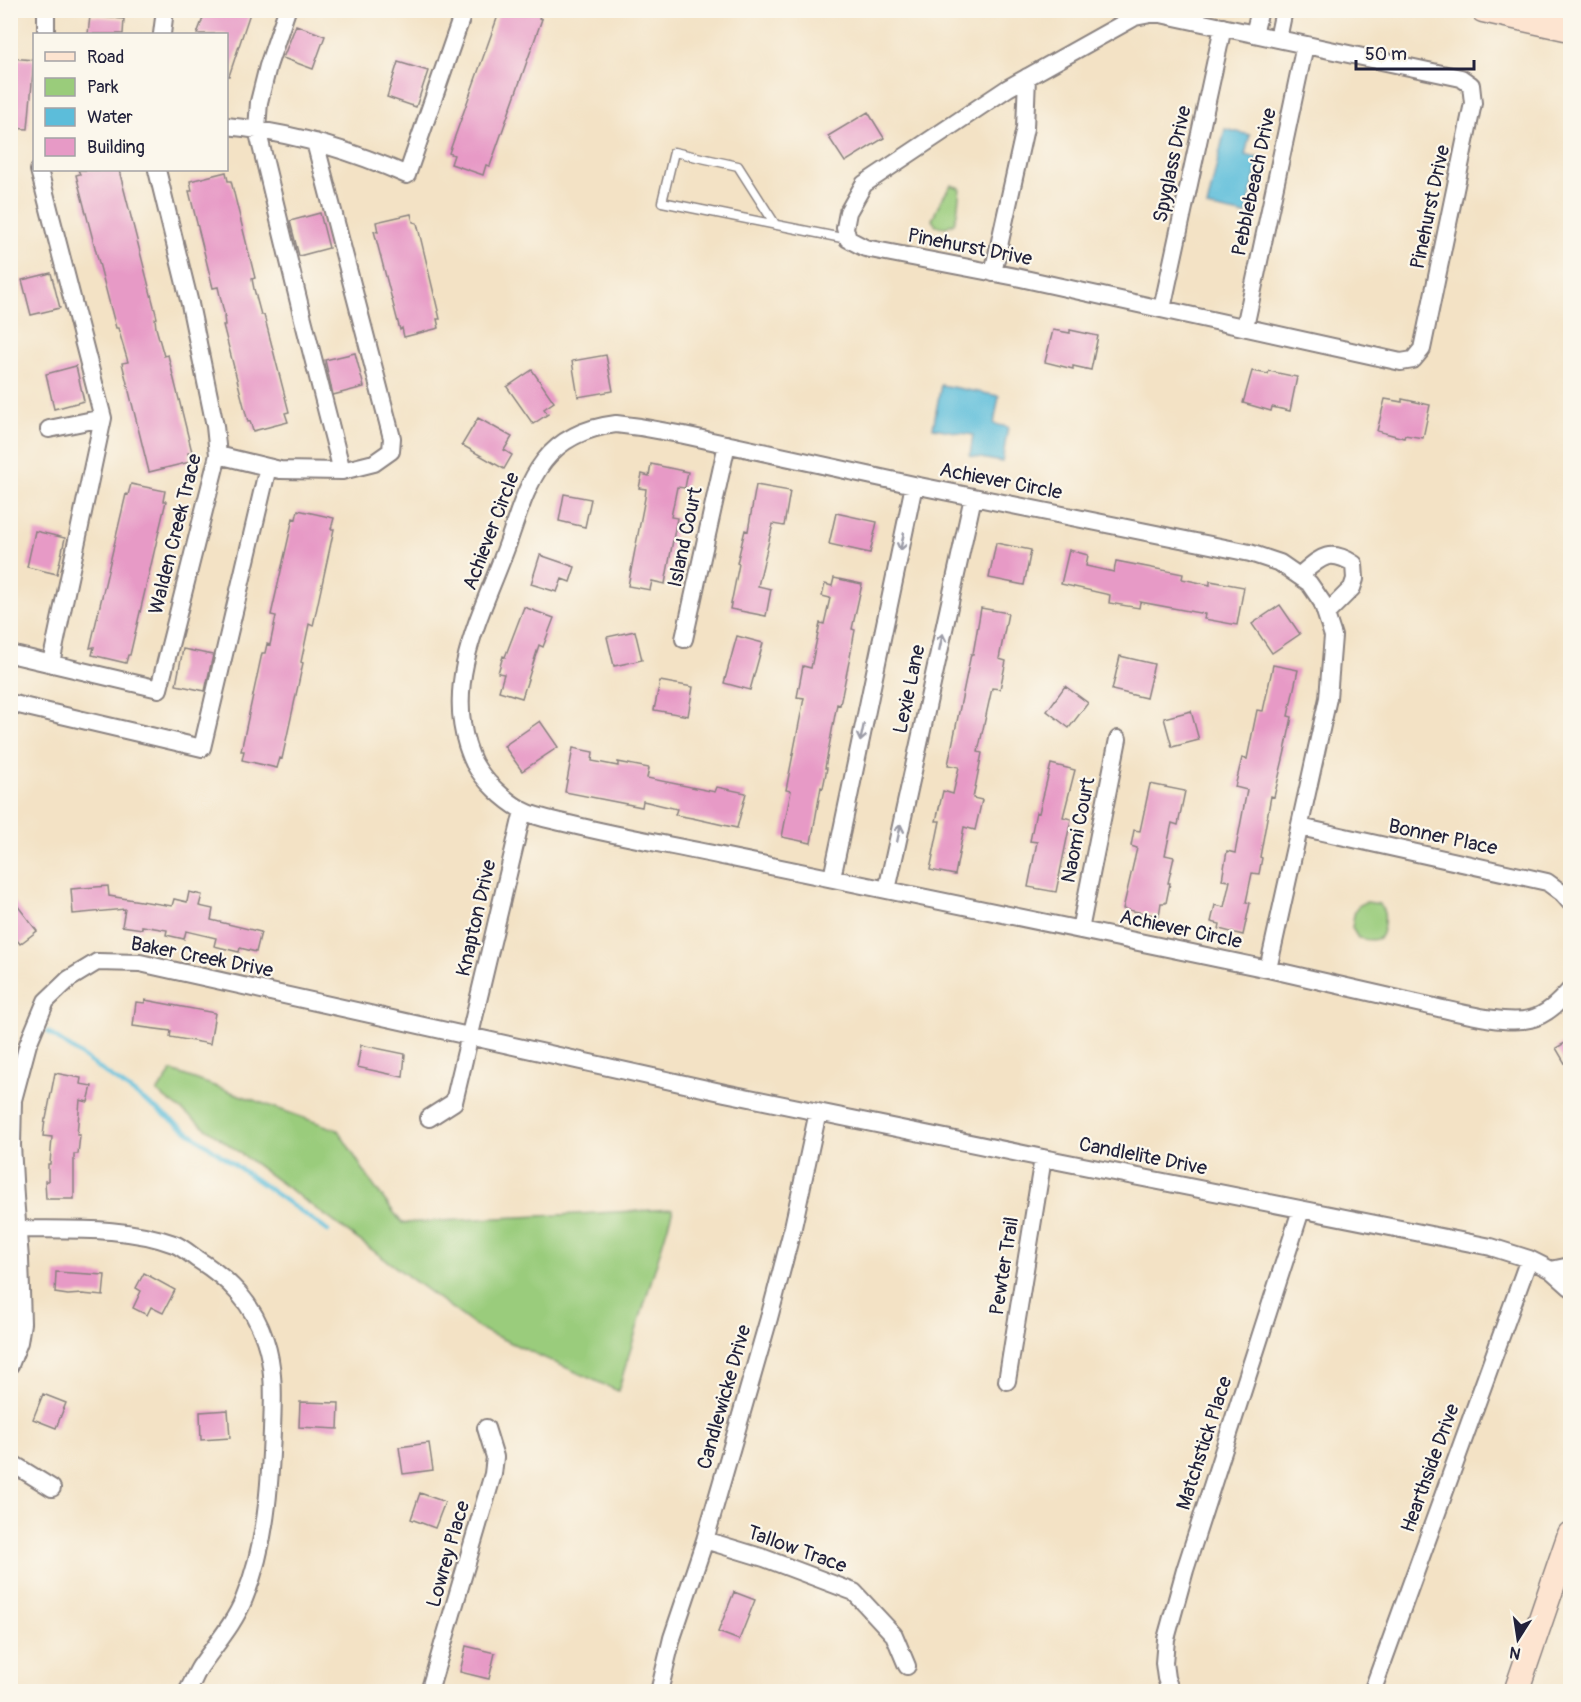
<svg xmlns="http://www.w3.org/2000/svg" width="1581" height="1702" font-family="Pangolin,sans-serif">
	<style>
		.green { fill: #9acc7b; stroke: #5e775b; stroke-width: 1.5 }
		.water { fill: #5cbdda; stroke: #3f708a; stroke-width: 1.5 }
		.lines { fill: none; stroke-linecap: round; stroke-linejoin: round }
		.stream { stroke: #5cbdda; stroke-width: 4.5 }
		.building { fill: #e79ac6 }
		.service-casing { stroke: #8a8280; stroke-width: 11 }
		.minor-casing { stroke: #8a8280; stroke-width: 20 }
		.secondary-casing { stroke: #8a8280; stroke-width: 27 }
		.service { stroke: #fff; stroke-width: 8 }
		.minor { stroke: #fff; stroke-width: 16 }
		.secondary { stroke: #fde4d0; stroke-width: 24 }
		.oneway { stroke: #9c9ca7 }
		.labels { text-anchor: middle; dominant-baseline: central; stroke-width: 4.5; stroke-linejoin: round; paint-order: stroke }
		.street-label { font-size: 20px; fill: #22223b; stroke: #fbf7ec }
	</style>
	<rect width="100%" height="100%" fill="#fbf7ec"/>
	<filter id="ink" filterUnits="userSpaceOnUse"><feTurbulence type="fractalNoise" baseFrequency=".0167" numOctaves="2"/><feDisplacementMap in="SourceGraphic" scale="12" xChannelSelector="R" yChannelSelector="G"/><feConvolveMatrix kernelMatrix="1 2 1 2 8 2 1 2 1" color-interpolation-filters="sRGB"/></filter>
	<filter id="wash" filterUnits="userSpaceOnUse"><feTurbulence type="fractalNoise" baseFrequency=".008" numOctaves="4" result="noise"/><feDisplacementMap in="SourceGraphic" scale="24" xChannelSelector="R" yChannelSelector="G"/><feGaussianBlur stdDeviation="1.35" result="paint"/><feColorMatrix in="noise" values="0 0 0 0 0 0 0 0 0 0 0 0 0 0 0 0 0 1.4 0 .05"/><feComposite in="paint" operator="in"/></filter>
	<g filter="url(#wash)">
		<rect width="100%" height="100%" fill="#f3e2c5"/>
		<path class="green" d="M951,185L960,188L957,214L954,223L946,227L936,226L932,220L940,202Z
			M1367,902L1379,904C1382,908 1383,909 1384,913C1385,918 1384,934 1379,938C1374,942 1364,939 1358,938L1352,928C1354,916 1353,904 1367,902Z
			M172,1071L338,1130L373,1185L402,1223L673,1209L618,1391L480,1329L157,1092Z"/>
		<path class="water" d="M1225,129L1250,135L1245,155L1259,158L1246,215L1207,207Z
			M941,385L999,396L994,424L1008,427L1002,462L970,456L973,435L933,428Z"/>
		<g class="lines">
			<path class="stream" d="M48,1032L328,1231"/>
		</g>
		<g id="blocks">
			<path class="building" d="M206,10H251L229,76H226V34H197Z
				M500,10H542L539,18L542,19L490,166L486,165L483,175L451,164L454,155L449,153Z
				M90,16L124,19L123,34H88Z
				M296,25L325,36L313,69L283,58Z
				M10,58L34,60L28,129L10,128Z
				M398,62L428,71L416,107L387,97Z
				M868,112L884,138L845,162L828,136Z
				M78,170H119L157,318L155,319L156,328L164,356L168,355L192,452L188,453L190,462L149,472L122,363L128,362L118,328H116L76,175L80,174Z
				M226,172L228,181H231L255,278L252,279L254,289L261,315H264L289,412L285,413L288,422L253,431L250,421L248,422L223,325H225L224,317H225L218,287L213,288L189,191H192L190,181Z
				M320,213L329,248L299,256L290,221Z
				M411,214L413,222L417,223L440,319H437L439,328L404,337L402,328L400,330L374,231L378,232L376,222Z
				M51,273L60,308L31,315L22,280Z
				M1053,330L1070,333V330L1098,336L1091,370L1073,366V369L1045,362Z
				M355,353L364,387L333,395L325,360Z
				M606,355L613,391L578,397L572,361Z
				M76,366L84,401L54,409L46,374Z
				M532,370L554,402L544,409L548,414L533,424L507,387Z
				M1252,371L1268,374L1269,371L1297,377L1290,411L1272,407L1271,411L1243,403Z
				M1385,399L1402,402V399L1430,405L1423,438L1405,435L1404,438L1377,431Z
				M478,418L512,437L504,450L512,455L504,469L462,445Z
				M651,464L688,472L685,488L677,487L671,517L677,518L665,584L652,581L650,590L628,586L645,498L646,489L639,488L642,474L649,476Z
				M131,484L165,491L163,501H166L130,655H128L126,663L92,655L94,647L90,648L126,494L128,495Z
				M756,485L790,491L784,526L773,524L758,586L771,589L766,616L730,609L739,564L737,563L745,530L748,531Z
				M564,494L591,499L585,527L559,521Z
				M298,510L334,518L331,529H334L313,626L309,624L301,662L303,663L282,759L280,758L277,768L242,760L244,751H241L262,653H265L267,644L270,645L276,616L271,615L293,518L296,519Z
				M836,513L877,522L870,553L829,544Z
				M35,531L65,538L57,574L27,567Z
				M996,543L1031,550L1024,585L989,578Z
				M1069,550L1088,555L1086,566L1114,572L1116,561L1183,574L1182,579L1210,585V581L1244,587L1237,625L1204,619L1205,614L1140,602L1139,608L1109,603L1110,595L1061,584Z
				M540,555L575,567L570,582L562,579L557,592L531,584Z
				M834,578L862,584L852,629L855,630L850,657L840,705L837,704L825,768H827L823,788L821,787L811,843L782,837L791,791L786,790L804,698L797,697L803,666L811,668L820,623L824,624L830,598L822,596L825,584L832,586Z
				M1280,605L1300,634L1272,653L1252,624Z
				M524,607L554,618L543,647L539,645L522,698L499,691L504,674L498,673L503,656L505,657Z
				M981,608L1008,613L999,659L1006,661L1000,689L992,688L978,752L982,753L973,798L982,800L975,830L964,827L955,875L930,870L940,821H936L943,791L953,794L959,767L948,765L971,654H973Z
				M635,631L642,660L614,666L607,637Z
				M737,636L763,643L750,690L724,683Z
				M183,649L213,655L205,691L176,685Z
				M1120,656L1154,664L1146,698L1112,690Z
				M1273,665L1298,670L1288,716L1292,717L1285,751L1274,797L1271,796L1260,857L1262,858L1259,874L1252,873L1246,902L1250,903L1243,935L1219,929L1220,924L1211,922L1215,905L1224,907L1230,881L1222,880L1227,851L1235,853L1247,790L1235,787L1242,758L1247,759L1257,710L1263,711Z
				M660,681L693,687L688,716L654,710Z
				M1065,686L1088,703L1069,728L1047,711Z
				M1191,711L1199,740L1172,747L1164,718Z
				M540,721L558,747L522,771L504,746Z
				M573,748L593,752L592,761L618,766V762L649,768L647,778L715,792L717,787L746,793L737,828L692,818L675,815L677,809L643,801L642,807L565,792Z
				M1051,764L1075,770L1063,817L1071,819L1056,892L1028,887L1037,842L1030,841L1036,812L1039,813Z
				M1150,784L1185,791L1178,825L1172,823L1165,855L1174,857L1168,883H1170L1166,903H1161L1159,916L1123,909L1137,848L1131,846L1134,830L1140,831Z
				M108,886L109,896L172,906L174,899L187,902L189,892L202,895L199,906L213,909L211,920L261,932L256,952L240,948L239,952L214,946L216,938L186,931L184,939L166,935L167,930L142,926V929L122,926L125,909L73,914L71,889Z
				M10,896L37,931L20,944L10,931Z
				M145,1000L215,1013L210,1044L170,1037L171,1031L133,1026L136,1002L145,1003Z
				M1570,1040V1072L1556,1048Z
				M361,1045L405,1054L403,1077L357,1067Z
				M55,1073L81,1078L80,1084L92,1086L88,1102L80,1100L77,1135H80L78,1154H74V1199H46L45,1181H48V1164H50L52,1137L43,1136L45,1119H46Z
				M56,1272L105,1275L103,1296L82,1294L68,1295L55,1293Z
				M144,1273L175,1290L163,1313L151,1307L147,1315L133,1308L141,1291L136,1288Z
				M43,1394L66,1403L56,1428L33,1419Z
				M300,1402L339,1403L338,1429L299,1427Z
				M228,1410L230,1438L201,1440L200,1412Z
				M429,1443L433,1470L403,1474L399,1447Z
				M420,1493L445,1502L435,1528L411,1519Z
				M734,1592L755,1600L739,1640L718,1632Z
				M466,1646L495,1653L489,1679L460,1672Z"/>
		</g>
	</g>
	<g filter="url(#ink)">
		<use href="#blocks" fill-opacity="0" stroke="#8a8280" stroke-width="1.5"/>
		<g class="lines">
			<defs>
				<path id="service" d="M775,224L738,166L674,152L662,202L847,239"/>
				<path id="minor" d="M287,10L268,66L259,102L257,129L302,315L342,471
					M1156,13L1461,78L1471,85L1473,103L1422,349L1413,360L1401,362L1016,277L865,248L848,239L845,228L848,212L864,184L1008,88L1135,17Z
					M46,34V10
					M162,34L165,10
					M1254,34L1260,10
					M1278,39L1284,10
					M226,126C291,132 348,149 407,175L464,10
					M39,170L103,418L51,663
					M993,273L1025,128L1027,77
					M1162,309L1223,27
					M1245,327L1305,45
					M616,424L640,427L684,435L914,485L1250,553L1280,563L1309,583L1322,602L1333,636L1328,698L1268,969C1088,931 908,894 727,857C675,846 622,837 569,824C554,820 536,818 522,810C504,800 484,781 474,763C471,757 469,751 467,745C445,675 485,608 508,543C529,481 542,433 616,424Z
					M49,429L103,418
					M218,455L280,470L342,471L374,463L391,451L392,438L315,142
					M1299,576C1319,559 1328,547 1354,564L1355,579L1352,588L1326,614
					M684,639L727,444
					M10,654L159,689L218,455L215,426L190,304L157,170
					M10,703L202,748L268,467
					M1300,827L1547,882L1562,893L1570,902
					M832,878L914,485
					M887,890L973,497
					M1080,930L1118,739
					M1268,969C1322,981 1376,994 1430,1006C1458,1012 1503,1025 1530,1019C1547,1015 1559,1002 1570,990
					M429,1118L454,1102L523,811
					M17,1229C69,1230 125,1226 174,1244C182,1247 190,1254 197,1259C229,1279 253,1303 265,1340C275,1369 273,1400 272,1430C270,1487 266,1546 244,1599C234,1624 215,1645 200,1667C195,1675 192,1684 187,1692
					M1551,1270L1570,1266
					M10,1365L19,1342L22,1323L20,1259L15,1197L12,1145L13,1100L28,1044L46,1001L69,979L97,962L140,963L725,1093L1043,1158L1491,1247L1529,1259L1551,1270L1570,1287
					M1007,1381L1043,1158
					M10,1462L52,1488
					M705,1540L764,1558L854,1592L894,1635L907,1666
					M429,1692L493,1474L495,1457L486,1428
					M659,1692L672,1638L705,1540L769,1318L793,1227L818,1112
					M1171,1692L1166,1678L1164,1663L1166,1639L1185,1570L1301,1210
					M1372,1692L1529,1259"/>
				<path id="secondary" d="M1483,10L1570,29
					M1516,1692L1570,1534"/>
			</defs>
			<use href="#service" class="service-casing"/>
			<use href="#minor" class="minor-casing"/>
			<use href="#secondary" class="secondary-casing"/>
			<use href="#service" class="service"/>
			<use href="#minor" class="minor"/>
			<use href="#secondary" class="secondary"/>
		</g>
		<defs><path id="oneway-shaft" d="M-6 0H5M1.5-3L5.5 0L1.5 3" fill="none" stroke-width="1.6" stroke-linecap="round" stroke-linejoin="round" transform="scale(1.5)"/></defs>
		<g class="oneway">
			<use href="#oneway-shaft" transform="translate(902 542) rotate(102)"/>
			<use href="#oneway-shaft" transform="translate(941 642) rotate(-78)"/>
			<use href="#oneway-shaft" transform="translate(862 733) rotate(102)"/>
			<use href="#oneway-shaft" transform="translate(899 833) rotate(-78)"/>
		</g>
	</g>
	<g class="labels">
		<g class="street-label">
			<text transform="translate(1172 164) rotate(-78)">Spyglass Drive</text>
			<text transform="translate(1254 182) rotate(-78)">Pebblebeach Drive</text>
			<text transform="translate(1430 207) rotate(-78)">Pinehurst Drive</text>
			<text transform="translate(970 247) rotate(11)">Pinehurst Drive</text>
			<text transform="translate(1001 481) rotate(11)">Achiever Circle</text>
			<text transform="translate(491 531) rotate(-69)">Achiever Circle</text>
			<text transform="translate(175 534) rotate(-76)">Walden Creek Trace</text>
			<text transform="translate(685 537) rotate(-78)">Island Court</text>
			<text transform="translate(909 689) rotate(-78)">Lexie Lane</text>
			<text transform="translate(1078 830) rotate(-79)">Naomi Court</text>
			<text transform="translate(1443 837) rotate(12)">Bonner Place</text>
			<text transform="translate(476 918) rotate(-77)">Knapton Drive</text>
			<text transform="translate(1181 929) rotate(12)">Achiever Circle</text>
			<text transform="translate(202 957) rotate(11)">Baker Creek Drive</text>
			<text transform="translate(1143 1156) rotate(11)">Candlelite Drive</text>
			<text transform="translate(1004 1266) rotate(-81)">Pewter Trail</text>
			<text transform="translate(724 1397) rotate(-74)">Candlewicke Drive</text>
			<text transform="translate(1204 1443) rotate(-72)">Matchstick Place</text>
			<text transform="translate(1430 1468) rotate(-70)">Hearthside Drive</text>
			<text transform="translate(797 1549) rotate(20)">Tallow Trace</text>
			<text transform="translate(448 1554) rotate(-74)">Lowrey Place</text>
		</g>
	</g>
	<rect width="1581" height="1702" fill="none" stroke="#fbf7ec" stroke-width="36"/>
	<rect x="33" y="33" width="195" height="138" fill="#fbf7ec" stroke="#a4a2a5" stroke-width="1.5"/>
	<rect x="45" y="52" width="30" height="9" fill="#fde4d0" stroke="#a4a2a5" stroke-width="1.5"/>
	<text x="87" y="63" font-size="18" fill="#22223b">Road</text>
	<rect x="45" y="78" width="30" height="18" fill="#9acc7b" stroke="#a4a2a5" stroke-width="1.5"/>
	<text x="87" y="93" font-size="18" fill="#22223b">Park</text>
	<rect x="45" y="108" width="30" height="18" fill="#5cbdda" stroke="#a4a2a5" stroke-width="1.5"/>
	<text x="87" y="123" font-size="18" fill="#22223b">Water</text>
	<rect x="45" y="138" width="30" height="18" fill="#e79ac6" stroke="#a4a2a5" stroke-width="1.5"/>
	<text x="87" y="153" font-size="18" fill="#22223b">Building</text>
	<g transform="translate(1518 1639) rotate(192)" stroke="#fbf7ec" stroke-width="4.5" paint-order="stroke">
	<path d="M0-4.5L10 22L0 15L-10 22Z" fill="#22223b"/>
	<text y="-9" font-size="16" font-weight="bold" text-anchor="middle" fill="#22223b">N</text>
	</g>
	<path d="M1356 60v9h118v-9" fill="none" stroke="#22223b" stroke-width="3"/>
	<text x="1365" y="60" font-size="18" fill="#22223b" stroke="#fbf7ec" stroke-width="4.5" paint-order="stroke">50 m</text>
</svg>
